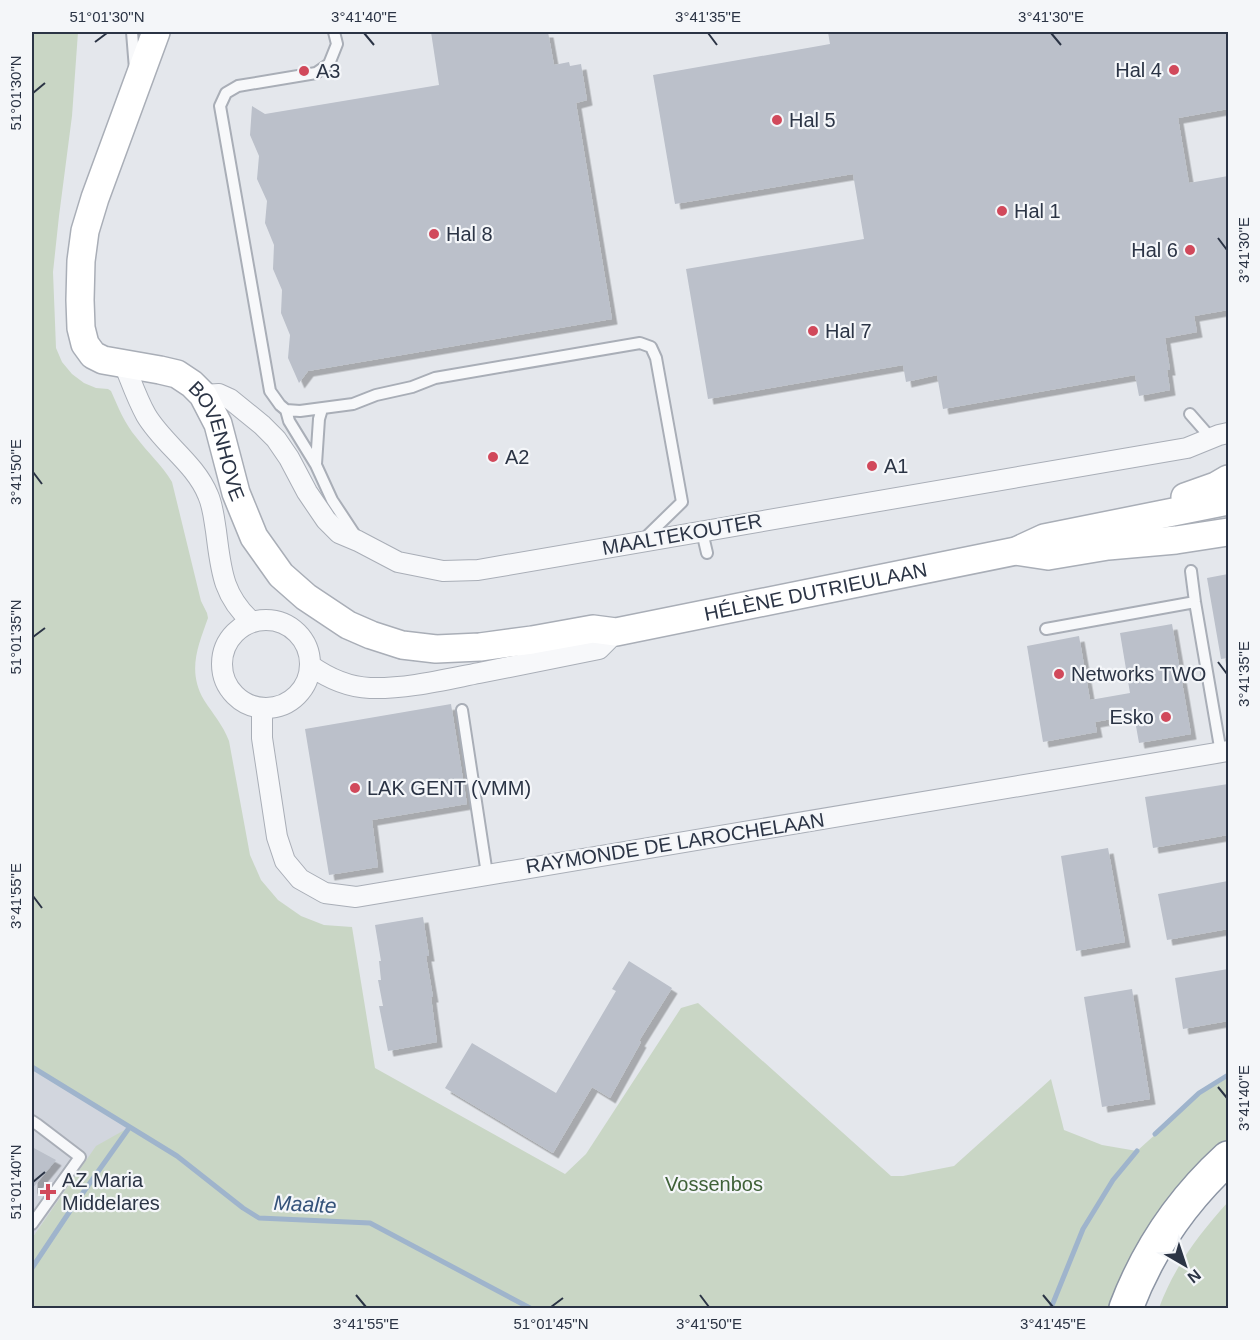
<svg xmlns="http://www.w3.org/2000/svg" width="1260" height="1340" font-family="Helvetica,sans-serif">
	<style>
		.built { fill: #d2d6de }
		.green { fill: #c9d6c5 }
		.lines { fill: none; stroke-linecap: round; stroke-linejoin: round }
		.stream { stroke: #9fb4cc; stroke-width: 5 }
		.building { fill: #bbc0ca; filter: url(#shadow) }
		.lane-casing { stroke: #a9aeb7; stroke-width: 14 }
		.street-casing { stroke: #a9aeb7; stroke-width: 22 }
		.secondary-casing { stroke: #a9aeb7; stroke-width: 30 }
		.highway-casing { stroke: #8b94a3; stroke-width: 36 }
		.lane { stroke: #f7f8fa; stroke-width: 10 }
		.street { stroke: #f7f8fa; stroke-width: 20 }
		.secondary { stroke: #fff; stroke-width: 27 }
		.highway { stroke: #fff; stroke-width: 33 }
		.ticks { fill: none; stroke: #2b3445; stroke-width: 2 }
		.poi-dot { fill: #d1495b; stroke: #f4f6f9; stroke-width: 2 }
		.labels { text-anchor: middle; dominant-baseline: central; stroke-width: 4.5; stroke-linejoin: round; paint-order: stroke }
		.poi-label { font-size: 20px; fill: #2b3445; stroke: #f4f6f9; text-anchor: start }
		.street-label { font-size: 20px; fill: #2b3445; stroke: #f4f6f9 }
		.park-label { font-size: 20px; fill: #3f6138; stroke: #f4f6f9 }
		.water-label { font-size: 21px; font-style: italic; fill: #34527a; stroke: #f4f6f9 }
		.neatline { fill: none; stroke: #2b3445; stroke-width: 2 }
		.ticks-label { font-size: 15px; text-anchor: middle; fill: #2b3445 }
	</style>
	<defs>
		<filter id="shadow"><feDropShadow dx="5.5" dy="5.5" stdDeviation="0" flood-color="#0004"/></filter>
	</defs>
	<rect width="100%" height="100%" fill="#e4e7ec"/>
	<path class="built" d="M32,1067L129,1128L96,1147L32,1238Z"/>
	<path class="green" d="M32,32H78L72,116L59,216L53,272L56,348L62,362L72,374L84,383L96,388L108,389L111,391C118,407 125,424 136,437C148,453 162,465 172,482L201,601L207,613L208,618C198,646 187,671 204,700C213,714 223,725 229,741L250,855L261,880L278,900L301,916L324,925L352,927L375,1068L565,1174L586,1154L681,1008L698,1003L891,1176H903L954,1166L1051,1079L1064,1130L1102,1145L1137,1151L1200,1094L1228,1076V1144L1114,1308H32V1238L96,1146L128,1128L32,1067Z
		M1228,1202V1308H1159C1174,1267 1199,1234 1228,1202Z"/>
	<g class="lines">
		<path class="stream" d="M32,1067L177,1156L243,1208L259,1218L370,1223L530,1308
			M1155,1134L1199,1093L1228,1075
			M32,1268L70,1211L129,1128
			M1051,1308L1083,1229L1113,1180L1137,1151"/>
	</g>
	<path class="building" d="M431,32H548L554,65L569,62L570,66L581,64L587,100L576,103L612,319L308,371L299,383L288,358L290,335L281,313L282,290L273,269L274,245L265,223L267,201L257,179L259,156L250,135L252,106L265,114L439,85Z
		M828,32H1228V109L1178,118L1189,183L1228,176V310L1194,316L1197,332L1165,338L1170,370H1167L1170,390L1139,396L1135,375L943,409L937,375L906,382L903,365L708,399L686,269L864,239L853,174L675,204L653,75L830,44Z
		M1228,574V658L1221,659L1207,578Z
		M1172,624L1191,734L1139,743L1134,715L1095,722L1097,732L1043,742L1027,646L1079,636L1090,700L1130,693L1120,633Z
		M451,704L467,804L372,820L378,867L329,875L305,729Z
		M1228,784V835L1153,848L1145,797Z
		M1108,848L1125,942L1076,951L1061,856Z
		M1228,881V929L1167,940L1158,894Z
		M423,917L429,956H426L433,997H431L437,1042L388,1051L379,1006H383L378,980H381L379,961H381L375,925Z
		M629,961L672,988L639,1041L641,1042L610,1098L592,1087L553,1153L445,1088L472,1043L556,1093L616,991L612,989Z
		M1228,969V1021L1183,1029L1175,978Z
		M1132,989L1150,1099L1102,1107L1084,997Z
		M32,1147L56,1160L32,1189Z"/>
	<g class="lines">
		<defs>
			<path id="lane" d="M132,32L135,69
				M334,32L337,44L329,64L316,73L238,86L226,93L220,106L270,391L280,405L286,410L300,411L353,404L376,395L412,387L435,378L640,343L651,347L656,358L682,502L644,539
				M286,410L289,421L316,465L332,500L357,538
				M1190,414L1211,438
				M316,464L319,419L322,409
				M703,536L707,553
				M1191,571L1195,602L1221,753
				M1046,629L1195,602
				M462,710L487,874
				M32,1121L38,1125L80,1157L32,1224"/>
			<path id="street" d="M124,364C131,381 137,399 146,415C163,444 195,463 208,495C213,506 214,519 216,531C221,569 222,595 252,622
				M203,395L219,394L230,399L262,425L276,439L289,458L307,492L326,520L339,533L358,541L398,562L443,571L478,570L1187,448L1219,435L1228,433
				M222 664a44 44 0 1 1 88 0a44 44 0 1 1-88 0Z
				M311,666C328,678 348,687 370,688C406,689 443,680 479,673C519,665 559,657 599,649L616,632
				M262,709V738L277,837L285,861L300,879L325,893L356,897L1228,751"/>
			<g id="secondary">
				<path id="s1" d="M156,32L95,198L85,231L81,261L80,300L81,328L85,344L93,355L103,360L160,370L177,374L192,384L203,395L218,424L236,493L254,537L281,575L306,597L348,625L371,635L402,645L436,649L480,647L532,640L593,629L616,632L1016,551L1044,538L1228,501"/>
				<path d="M1185,497L1216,486L1228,479"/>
				<path d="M1016,551L1048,556L1108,546L1176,540L1228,532"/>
			</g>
			<path id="highway" d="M1126,1308C1148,1250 1182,1200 1228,1158"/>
		</defs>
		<use href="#lane" class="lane-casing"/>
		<use href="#street" class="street-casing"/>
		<use href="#secondary" class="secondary-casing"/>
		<use href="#highway" class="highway-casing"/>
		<use href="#lane" class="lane"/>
		<use href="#street" class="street"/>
		<use href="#secondary" class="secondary"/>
		<use href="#highway" class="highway"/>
	</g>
	<path class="ticks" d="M364,33L374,45M708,33L717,45M1051,33L1061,45M95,42L107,33M33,93L45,83M1218,238L1227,250M33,472L42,484M33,637L45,628M1218,662L1227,674M33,896L42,908M1218,1087L1227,1098M33,1182L45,1172M356,1295L366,1307M700,1295L709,1307M1043,1295L1053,1307M551,1307L563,1298"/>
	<g class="poi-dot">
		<circle cx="1174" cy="70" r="6"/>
		<circle cx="304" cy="71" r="6"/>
		<circle cx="777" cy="120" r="6"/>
		<circle cx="1002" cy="211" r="6"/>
		<circle cx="434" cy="234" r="6"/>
		<circle cx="1190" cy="250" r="6"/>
		<circle cx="813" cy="331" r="6"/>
		<circle cx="493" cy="457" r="6"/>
		<circle cx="872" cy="466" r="6"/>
		<circle cx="1059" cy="674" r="6"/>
		<circle cx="1166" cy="717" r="6"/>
		<circle cx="355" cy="788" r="6"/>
		<path d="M45 1183h6v6h6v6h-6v6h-6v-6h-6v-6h6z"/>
	</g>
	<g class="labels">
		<g class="poi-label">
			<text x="1162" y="70" text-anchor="end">Hal 4</text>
			<text x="316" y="71">A3</text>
			<text x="789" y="120">Hal 5</text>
			<text x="1014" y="211">Hal 1</text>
			<text x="446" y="234">Hal 8</text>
			<text x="1178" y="250" text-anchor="end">Hal 6</text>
			<text x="825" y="331">Hal 7</text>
			<text x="505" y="457">A2</text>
			<text x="884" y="466">A1</text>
			<text x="1071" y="674">Networks TWO</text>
			<text x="1154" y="717" text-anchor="end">Esko</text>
			<text x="367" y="788">LAK GENT (VMM)</text>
			<text x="62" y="1180">AZ Maria<tspan x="62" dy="23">Middelares</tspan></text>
		</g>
		<g class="street-label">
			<text stroke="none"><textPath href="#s1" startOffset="507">BOVENHOVE</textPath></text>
			<text transform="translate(682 534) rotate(-10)">MAALTEKOUTER</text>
			<text stroke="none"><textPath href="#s1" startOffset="1218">HÉLÈNE DUTRIEULAAN</textPath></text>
			<text transform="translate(675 843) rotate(-9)">RAYMONDE DE LAROCHELAAN</text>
		</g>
		<g class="park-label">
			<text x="714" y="1184">Vossenbos</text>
		</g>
		<g class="water-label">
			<text transform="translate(305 1204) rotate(3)">Maalte</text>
		</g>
	</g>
	<rect width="1260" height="1340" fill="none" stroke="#f4f6f9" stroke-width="66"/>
	<g transform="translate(1185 1265) rotate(141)" stroke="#f4f6f9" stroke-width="4.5" paint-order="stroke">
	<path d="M0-4.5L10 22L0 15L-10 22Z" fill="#2b3445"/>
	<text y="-9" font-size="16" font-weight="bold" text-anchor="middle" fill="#2b3445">N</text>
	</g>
	<rect x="33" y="33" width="1194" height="1274" class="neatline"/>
	<g class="ticks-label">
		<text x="107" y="22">51°01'30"N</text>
		<text x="364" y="22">3°41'40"E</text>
		<text x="708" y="22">3°41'35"E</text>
		<text x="1051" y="22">3°41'30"E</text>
		<text transform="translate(16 93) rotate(-90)" y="5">51°01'30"N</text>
		<text transform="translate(1244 250) rotate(-90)" y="5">3°41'30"E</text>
		<text transform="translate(16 472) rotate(-90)" y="5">3°41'50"E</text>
		<text transform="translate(16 637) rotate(-90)" y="5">51°01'35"N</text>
		<text transform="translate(1244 674) rotate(-90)" y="5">3°41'35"E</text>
		<text transform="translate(16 896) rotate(-90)" y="5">3°41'55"E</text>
		<text transform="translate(1244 1098) rotate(-90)" y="5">3°41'40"E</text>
		<text transform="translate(16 1182) rotate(-90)" y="5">51°01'40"N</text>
		<text x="366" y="1329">3°41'55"E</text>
		<text x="551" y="1329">51°01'45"N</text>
		<text x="709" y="1329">3°41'50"E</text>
		<text x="1053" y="1329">3°41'45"E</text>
	</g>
</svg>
